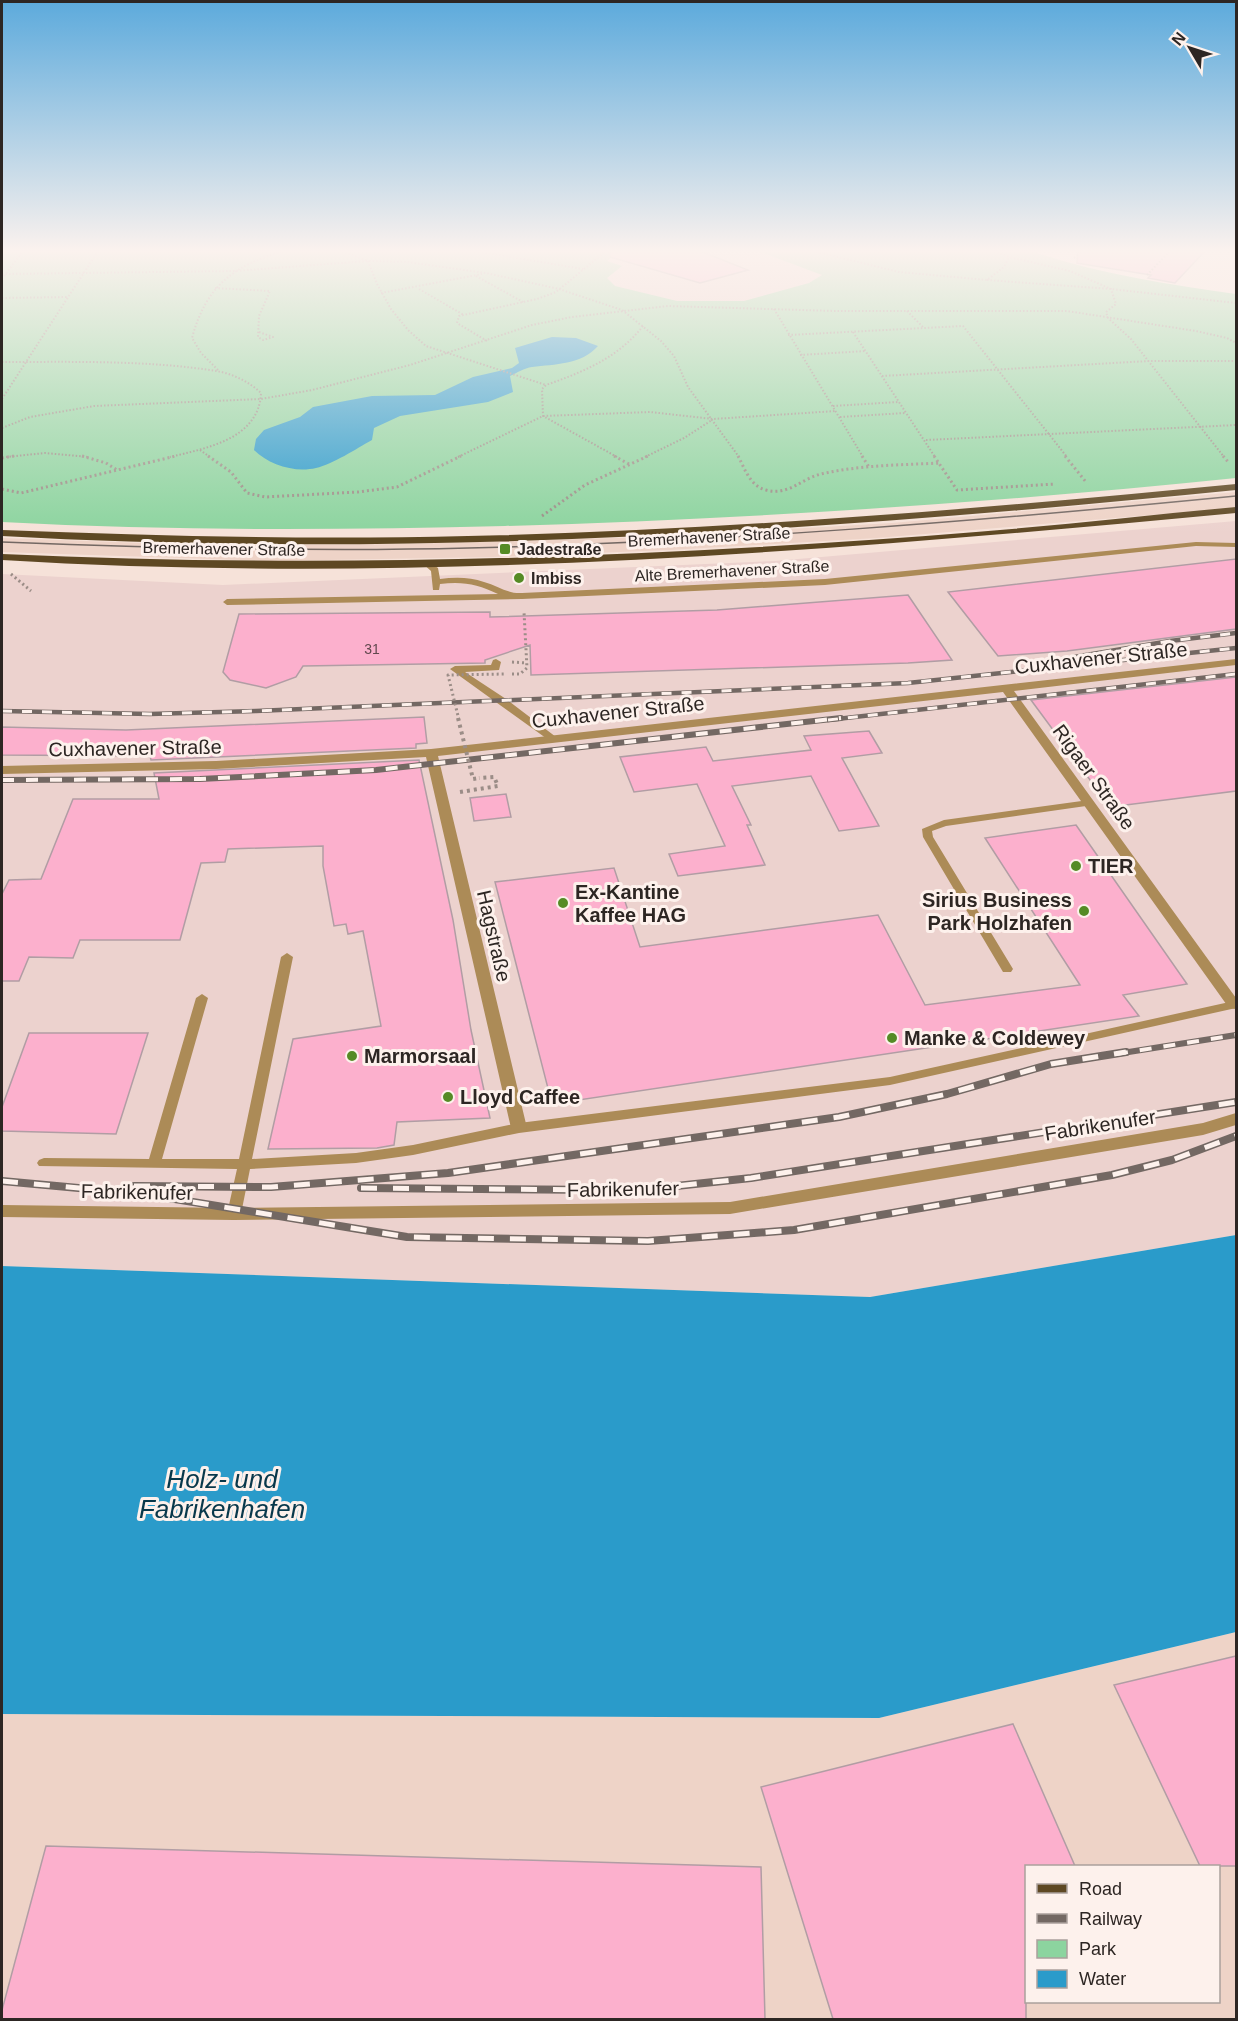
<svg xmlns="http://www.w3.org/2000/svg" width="1238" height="2021" font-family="Arial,sans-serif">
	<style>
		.built { fill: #eed3c7; fill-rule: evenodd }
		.industrial { fill: #ecd2ce }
		.green { fill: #8cd49f }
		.water { fill: #2a9bca }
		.building { fill: #fcb0cd; stroke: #b19da4; stroke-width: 1.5 }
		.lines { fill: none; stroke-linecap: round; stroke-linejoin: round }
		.path-far2 { stroke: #9b8d87; stroke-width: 2; stroke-dasharray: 1.5 2; stroke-linecap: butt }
		.path-far1 { stroke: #9b8d87; stroke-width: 3; stroke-dasharray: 2 3; stroke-linecap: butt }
		.path { stroke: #9b8d87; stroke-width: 4; stroke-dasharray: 3 4; stroke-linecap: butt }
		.lane { fill: #ac8b57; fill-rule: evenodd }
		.street { fill: #ac8b57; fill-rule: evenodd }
		.primary { fill: #5e4823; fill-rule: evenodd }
		.tram { stroke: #736863; stroke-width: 1.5 }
		.rail-far2-casing { stroke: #736863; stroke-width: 4.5 }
		.rail-far1-casing { stroke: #736863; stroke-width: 6 }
		.rail-casing { stroke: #736863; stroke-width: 8 }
		.rail-far2 { stroke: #fdf1ec; stroke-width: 3; stroke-dasharray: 10; stroke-linecap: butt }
		.rail-far1 { stroke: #fdf1ec; stroke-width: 4; stroke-dasharray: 12; stroke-linecap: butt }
		.rail { stroke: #fdf1ec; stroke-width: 5; stroke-dasharray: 16; stroke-linecap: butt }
		.path-bridge-far1 { stroke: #9b8d87; stroke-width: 3; stroke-dasharray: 2 3; stroke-linecap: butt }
		.path-bridge { stroke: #9b8d87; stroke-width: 4; stroke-dasharray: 3 4; stroke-linecap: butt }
		.poi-dot { fill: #558b25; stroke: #fdf1ec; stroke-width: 2 }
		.labels { text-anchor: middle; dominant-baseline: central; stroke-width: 6; stroke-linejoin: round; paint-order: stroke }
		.far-number-label { font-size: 14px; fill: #61484e }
		.far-street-label { font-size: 16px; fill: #2d2623; stroke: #fdf1ec }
		.far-poi-label { font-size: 16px; font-weight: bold; fill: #2d2623; stroke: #fdf1ec; text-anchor: start }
		.street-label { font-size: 20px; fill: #2d2623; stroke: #fdf1ec }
		.poi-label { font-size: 20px; font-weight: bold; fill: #2d2623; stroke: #fdf1ec; text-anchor: start }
		.near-water-label { font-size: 26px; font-style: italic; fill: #08384b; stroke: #fdf1ec }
	</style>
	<rect width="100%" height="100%" fill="#f6e2d9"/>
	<path class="built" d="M1236,492V507L1199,511L877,538L670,550L493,557L269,561L2,552V538L171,544L279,545L407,544L651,537L892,523Z
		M1236,1632V2019H2V1714L879,1718ZM1026,1866H1218V2002H1026Z"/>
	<path class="industrial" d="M620,251H758L823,275L831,295L754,305L658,304L579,283Z
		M1236,521V1235L870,1297L2,1266V574L223,585L775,561Z"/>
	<path class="green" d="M2,251H620L607,261L622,266L607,278L615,286L677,301H744L809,283L822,275L758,251H1031C1098,274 1167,284 1236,294V478C994,503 749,519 505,526C337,530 169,531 2,522Z"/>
	<path class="water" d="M552,337L576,338L598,346C581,365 555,364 532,367C524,368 517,373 510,376L513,392L488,402L400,416L374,428L372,440C356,449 333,464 316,468C295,473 269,465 254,450L256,439L264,430L300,417L313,407L372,396L435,395L473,377L512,368L519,363L515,348Z
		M1236,1235V1632L879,1718L2,1714V1266L870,1297Z"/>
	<path class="building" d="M611,251H700L748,270L700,283L610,257Z
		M1078,251H1205L1175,283L1148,278L1151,275L1077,263Z
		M1236,559V629L1067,651L998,656L948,592Z
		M908,595L952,660L908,663L531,675L530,645L485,660V663L303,666L296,677L266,688L230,680L223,672L239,614L490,612V617L717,610Z
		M1236,677V791L1110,807L1031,700Z
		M424,717L427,743L416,744V748L151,760L150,756L2,755V727L126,730Z
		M869,731L882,753L842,758L879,826L839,831L811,776L732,786L751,825H747L765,865L678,876L669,854L725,846L697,784L634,792L620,757L706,747L713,761L811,750L804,736Z
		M419,760L453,920L471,1030L490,1118L397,1122L394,1145L377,1148L268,1149L293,1039L381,1026L363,931L348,934L346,924L334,926L323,866V846L228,849L225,862L201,863L180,940H80L73,958L29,957L19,981H2V894L9,880L41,879L73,799H159L154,773Z
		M506,794L511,817L474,821L470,798Z
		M1076,825L1187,984L1123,995L1139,1016L552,1104L495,882L614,868L640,947L878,915L925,1005L1080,985L985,838Z
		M29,1033H148L116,1134L2,1131V1107Z
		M1236,1656V1866H1200L1114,1685Z
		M1013,1724L1075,1866H1026V2019H833L761,1787Z
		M46,1846L761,1867L765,2019H2V2010Z"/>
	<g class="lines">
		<path class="path-far2" d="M342,251L368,261L377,284L391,309L408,330L426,346L546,385
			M475,251L583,269
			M813,251L899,272L987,280L1004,267L1009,257
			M994,251L1009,257L1070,271L1111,289L1116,304L1106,312L1108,318L1131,339L1224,457
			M1074,258L1081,251
			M2,274L234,271L368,261L407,262L486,273L559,289L622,310L661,341L674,356L688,387L739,457
			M1147,275L1170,251
			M476,276L523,302
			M2,279L23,251
			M987,280L1111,289L1236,303
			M215,288L270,291L259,316L258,337L263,340L273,337L259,332
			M419,289L464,315
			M381,293L482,274
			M2,298L68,297
			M774,309L863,457
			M907,311L923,327
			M853,332L935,457
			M788,335L963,326L1067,457
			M487,341L457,323L459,316L537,299L556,292L606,251
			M800,355L866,351
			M2,362C71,362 148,360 216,371C231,373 250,382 261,393C259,439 207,448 170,457
			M218,370L201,353L192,338C206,286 233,266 283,251
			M882,376L1149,361H1236
			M2,399L98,251
			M833,406L898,402
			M840,417L905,413
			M2,428L30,417L94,406L261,399L312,390L410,365L532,325L572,317L668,306L835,311H1067L1196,331L1227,338L1236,343
			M926,440L1236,425
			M200,450L210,457
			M6,457L45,453L89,457
			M458,457L543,416L650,412L713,419L836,411
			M617,457L543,416L542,389L546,385C583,372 618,358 643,326
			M645,457L684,438L712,420"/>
		<path class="path-far1" d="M82,456L106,463L117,470
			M208,456L231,472L247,493L265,497L358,492L397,487L461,456
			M614,456L629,464
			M738,456C745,469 750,486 766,490C788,496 801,479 821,474C860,465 900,465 940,463
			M862,456L869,467
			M934,456L957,490L1055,484
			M1065,456L1086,482
			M1223,456L1229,463
			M2,458L14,456
			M2,489L21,493L176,456
			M542,516L585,485L648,456
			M11,574L31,591
			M512,662L527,663
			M512,674H520L527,668L524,612"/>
		<path class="path" d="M460,792L498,786L494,777L479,778"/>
		<path class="lane" d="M1196,542L1236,543V547L1196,546L825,585L522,599L227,605L223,602L227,599L498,594C478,584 462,581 440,584L439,590H433L431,571L422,563L426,560L438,568L440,579C455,577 470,577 484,582C498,586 508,594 522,593L825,579Z
			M496,659L501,662L499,670L465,672L506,699L556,737V741H550L450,669L455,666L491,665L493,660Z
			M1089,800L1094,803L1093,805L946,826L932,831L933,837L1013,969L1011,972H1003L923,837L922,829L944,820Z
			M287,953L293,957L252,1159L356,1153L413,1145L519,1123L890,1077L1234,1001L1236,1002V1008L890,1085L519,1133L413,1155L356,1163L250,1169L241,1214L239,1218H229L227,1214L237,1169L39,1166L37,1163L39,1160L44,1158L149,1159L196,998L202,994L208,998L162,1159H239L281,957Z"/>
		<path class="street" d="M1236,659V665L1014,691L1236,998V1009L1229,1008L1003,692L438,756L527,1128L525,1132H513L511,1128L426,757L216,769L2,774V766L216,761L431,749Z
			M1236,1113V1125L1203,1135L730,1214L234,1220L2,1217V1205L234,1208L730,1202L1203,1123Z"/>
		<path class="primary" d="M1236,484V490C826,531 414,559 2,536V530C157,536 312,540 468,536C725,530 980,509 1236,484Z
			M1236,507V513C826,552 413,585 2,560V554C327,569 652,558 976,532C1063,525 1149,515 1236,507Z"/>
		<path class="tram" d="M2,542C157,548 312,552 468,548C725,542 980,521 1236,496"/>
		<defs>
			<path id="rail-far2" d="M1062,659L1170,641L1236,633
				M2,711L150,714L256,711L908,683L1236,648
				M828,720L1236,674"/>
			<path id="rail-far1" d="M2,780L200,779L376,770L841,718
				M1116,1054L1236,1035"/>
			<path id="rail" d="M2,1181L144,1194L407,1237L648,1241L794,1230L1112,1175L1172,1160L1236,1136
				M134,1186L271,1187L448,1173L839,1117L947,1094L1051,1064L1126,1052
				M361,1188L607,1190L667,1187L751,1178L1236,1102"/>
		</defs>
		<use href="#rail-far2" class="rail-far2-casing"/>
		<use href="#rail-far1" class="rail-far1-casing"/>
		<use href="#rail" class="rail-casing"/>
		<use href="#rail-far2" class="rail-far2"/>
		<use href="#rail-far1" class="rail-far1"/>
		<use href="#rail" class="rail"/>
		<path class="path-bridge-far1" d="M459,720L448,675L505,674"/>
		<path class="path-bridge" d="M458,718L473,779L479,778"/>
	</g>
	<linearGradient id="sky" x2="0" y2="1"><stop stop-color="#5caadc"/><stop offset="0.47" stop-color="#fbf2ee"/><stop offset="1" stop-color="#fbf2ee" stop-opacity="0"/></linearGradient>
	<rect width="1238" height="534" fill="url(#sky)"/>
	<g class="poi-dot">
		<rect x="499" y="543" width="12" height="12" rx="3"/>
		<circle cx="519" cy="578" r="6"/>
		<circle cx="1076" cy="866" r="6"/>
		<circle cx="563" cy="903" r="6"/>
		<circle cx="1084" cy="911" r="6"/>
		<circle cx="892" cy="1038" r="6"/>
		<circle cx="352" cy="1056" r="6"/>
		<circle cx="448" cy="1097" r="6"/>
	</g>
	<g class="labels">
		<g class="far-number-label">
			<text x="372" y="649">31</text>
		</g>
		<g class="far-street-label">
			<text transform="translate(709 537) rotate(-3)">Bremerhavener Straße</text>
			<text transform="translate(224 549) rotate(1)">Bremerhavener Straße</text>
			<text transform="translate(732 571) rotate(-3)">Alte Bremerhavener Straße</text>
		</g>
		<g class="far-poi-label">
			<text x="517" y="549">Jadestraße</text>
			<text x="531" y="578">Imbiss</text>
		</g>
		<g class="street-label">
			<text transform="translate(1101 658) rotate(-6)">Cuxhavener Straße</text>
			<text transform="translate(618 712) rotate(-6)">Cuxhavener Straße</text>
			<text transform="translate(135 748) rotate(-1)">Cuxhavener Straße</text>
			<text transform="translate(1094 777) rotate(54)">Rigaer Straße</text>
			<text transform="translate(494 936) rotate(77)">Hagstraße</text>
			<text transform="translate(1100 1125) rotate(-9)">Fabrikenufer</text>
			<text transform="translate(623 1189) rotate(-1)">Fabrikenufer</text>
			<text transform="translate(137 1192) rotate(1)">Fabrikenufer</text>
		</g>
		<g class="poi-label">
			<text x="1088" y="866">TIER</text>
			<text x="575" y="892">Ex-Kantine<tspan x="575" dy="23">Kaffee HAG</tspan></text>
			<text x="1072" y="900" text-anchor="end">Sirius Business<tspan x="1072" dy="23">Park Holzhafen</tspan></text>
			<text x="904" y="1038">Manke &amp; Coldewey</text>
			<text x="364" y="1056">Marmorsaal</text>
			<text x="460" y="1097">Lloyd Caffee</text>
		</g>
		<g class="near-water-label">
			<text x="222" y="1479">Holz- und<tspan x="222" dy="30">Fabrikenhafen</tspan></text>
		</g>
	</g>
	<rect width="1238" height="2021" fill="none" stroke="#2d2623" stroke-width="6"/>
	<rect x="1025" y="1865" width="195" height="138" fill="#fdf1ec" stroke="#aaa09c" stroke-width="1.5"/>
	<rect x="1037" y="1884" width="30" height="9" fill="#5e4823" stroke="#aaa09c" stroke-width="1.5"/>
	<text x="1079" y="1895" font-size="18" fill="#2d2623">Road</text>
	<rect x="1037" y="1914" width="30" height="9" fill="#736863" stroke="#aaa09c" stroke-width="1.5"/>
	<text x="1079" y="1925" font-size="18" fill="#2d2623">Railway</text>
	<rect x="1037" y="1940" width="30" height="18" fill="#8cd49f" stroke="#aaa09c" stroke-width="1.5"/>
	<text x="1079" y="1955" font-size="18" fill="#2d2623">Park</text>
	<rect x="1037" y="1970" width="30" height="18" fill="#2a9bca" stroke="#aaa09c" stroke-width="1.5"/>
	<text x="1079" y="1985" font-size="18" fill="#2d2623">Water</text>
	<g transform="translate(1190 48) rotate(309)" stroke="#fdf1ec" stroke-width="4.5" paint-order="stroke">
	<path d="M0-4.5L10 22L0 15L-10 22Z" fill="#2d2623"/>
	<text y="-9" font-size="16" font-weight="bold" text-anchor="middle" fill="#2d2623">N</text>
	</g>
</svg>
